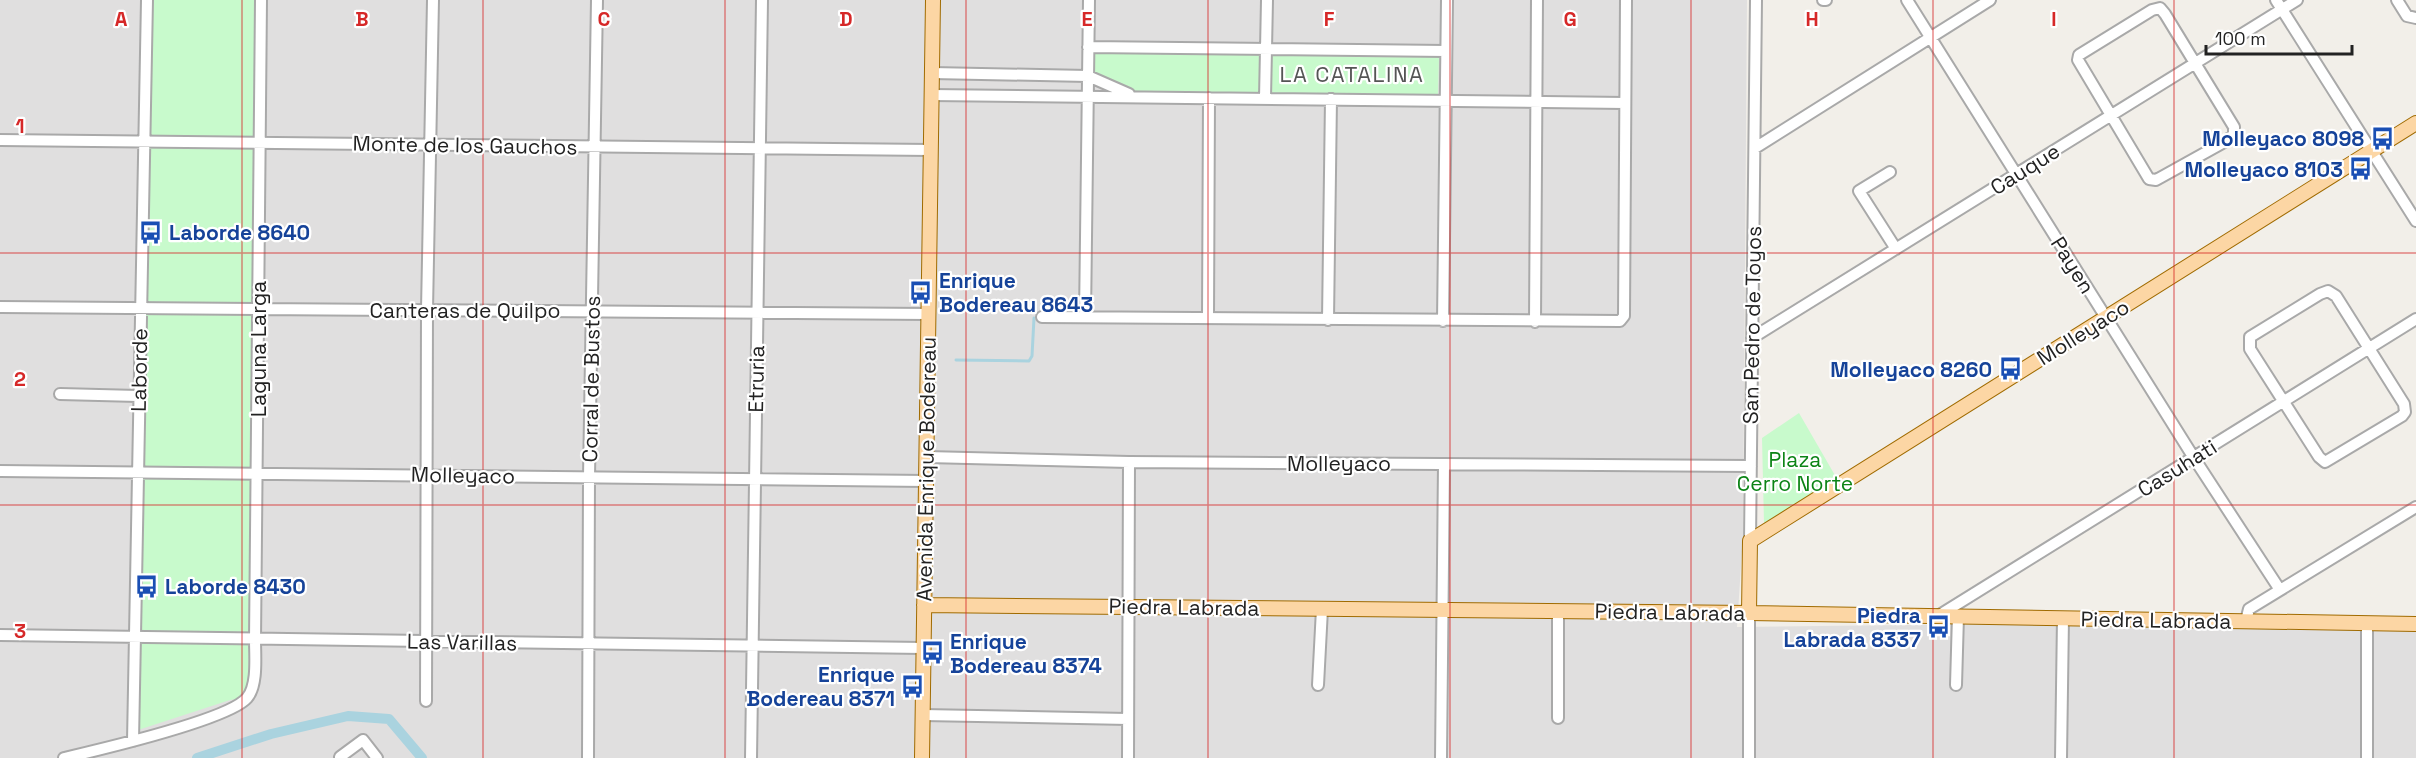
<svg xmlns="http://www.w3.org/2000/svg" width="2416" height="758" font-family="'Space Grotesk',sans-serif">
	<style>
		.residential { fill: #e0dfdf }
		.park { fill: #c8facc }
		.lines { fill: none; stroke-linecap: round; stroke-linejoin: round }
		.stream { stroke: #aad3df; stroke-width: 3 }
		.canal { stroke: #aad3df; stroke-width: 10 }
		.minor-casing { stroke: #a9a9a9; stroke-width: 14 }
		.major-casing { stroke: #a06b00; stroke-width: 16 }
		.minor { stroke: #fff; stroke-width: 10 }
		.major { stroke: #fcd6a4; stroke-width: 14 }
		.grid { fill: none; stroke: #d62828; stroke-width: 1.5; stroke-opacity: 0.55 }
		.labels { text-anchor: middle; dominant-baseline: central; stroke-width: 4.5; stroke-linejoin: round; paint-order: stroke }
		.transit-label { font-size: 21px; font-weight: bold; fill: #164399; stroke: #fff; text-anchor: end }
		.street-label { font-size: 21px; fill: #222; stroke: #fff }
		.park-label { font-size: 21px; fill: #0c8416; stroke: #fff }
		.neighbourhood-label { font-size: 22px; letter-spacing: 1.5px; fill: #555; stroke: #fff }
		.grid-label { font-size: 20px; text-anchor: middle; font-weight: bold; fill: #d62828; stroke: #fff; stroke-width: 4.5; stroke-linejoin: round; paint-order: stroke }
	</style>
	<rect width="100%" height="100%" fill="#f2efe9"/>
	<path class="residential" d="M0,0H1747L1743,536L1737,627L2244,621L2416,627V758H0Z"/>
	<path class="park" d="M150,0H258L255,140L148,139Z
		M1092,52L1261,55L1259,94L1140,93L1092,72Z
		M1271,54L1439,56L1438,95L1271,94Z
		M147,146L256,148L253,306L144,304Z
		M143,313L253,315L251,467L141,466Z
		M1799,413L1840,484L1764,523L1762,438Z
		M140,477L251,479L248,637L137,635Z
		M137,642L249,644L248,697L230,700L135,731Z"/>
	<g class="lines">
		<path class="stream" d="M956,360L1029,361L1032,356L1034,318"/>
		<path class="canal" d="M197,758L271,734L348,716L389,719L422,758"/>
		<defs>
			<path id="minor" d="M1823,0H1826
				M1907,0L2194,458L2280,590
				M2276,0L2416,221
				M2397,0L2407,16L2416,18
				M2160,8L2165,14L2234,127V134L2228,140L2156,180L2149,179L2078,60L2079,55L2152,10Z
				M1088,47L1446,51
				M932,73L1088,76L1129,94
				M931,95L1625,103
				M1265,98L1267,0
				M0,140L931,150
				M1755,148L1990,0
				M1890,172L1859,191L1896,249
				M2328,291L2336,296L2404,404L2405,412L2402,416L2325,462L2319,457L2250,349V337L2320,294Z
				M0,307L929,314
				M1042,317L1620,321L1624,316L1626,0
				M1085,317L1089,0
				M1208,318L1209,98
				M1328,320L1331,99
				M1443,321L1447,0
				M1535,322L1537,0
				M1752,338L2297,0
				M60,394L138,396
				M927,457L1129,462L1751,466
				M0,471L927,481
				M1750,541L1756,0
				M1749,613V758
				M1938,616L2416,319
				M2246,621L2249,609L2416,507
				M2367,623V758
				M0,635L923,648
				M1318,685L1322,609
				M1956,685L1958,616
				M426,701L427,310L433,0
				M923,715L1128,719
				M1558,718V611
				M133,741L147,0
				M340,757L363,740L377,758
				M64,758C98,750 228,720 247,698C258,685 255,656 255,640L261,0
				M588,758L589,477L597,0
				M751,758L762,0
				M1128,758L1129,462
				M1441,758L1444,464
				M2061,758L2063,618"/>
			<path id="major" d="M924,605L1749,613L2416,624
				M1749,613L1750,541L2416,123
				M922,758L933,0"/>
		</defs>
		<use href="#minor" class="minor-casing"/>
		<use href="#major" class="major-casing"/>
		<use href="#minor" class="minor"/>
		<use href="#major" class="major"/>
	</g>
	<path class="grid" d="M242,0V758M483,0V758M725,0V758M966,0V758M1208,0V758M1450,0V758M1691,0V758M1933,0V758M2174,0V758M0,253H2416M0,505H2416"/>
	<defs>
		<symbol id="bus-bare" viewBox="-9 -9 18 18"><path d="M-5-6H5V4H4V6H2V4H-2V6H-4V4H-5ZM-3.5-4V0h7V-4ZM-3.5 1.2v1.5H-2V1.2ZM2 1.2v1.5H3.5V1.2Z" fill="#1a4fb4" stroke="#fff" stroke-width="2.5" paint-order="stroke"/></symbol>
	</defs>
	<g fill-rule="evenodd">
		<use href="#bus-bare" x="2366" y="122" width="33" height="33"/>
		<use href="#bus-bare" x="2344" y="152" width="33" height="33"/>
		<use href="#bus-bare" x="134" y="216" width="33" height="33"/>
		<use href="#bus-bare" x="904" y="276" width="33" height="33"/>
		<use href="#bus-bare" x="1994" y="352" width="33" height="33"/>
		<use href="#bus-bare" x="130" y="570" width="33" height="33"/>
		<use href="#bus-bare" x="1922" y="610" width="33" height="33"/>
		<use href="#bus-bare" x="916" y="636" width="33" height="33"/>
		<use href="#bus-bare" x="896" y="670" width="33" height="33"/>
	</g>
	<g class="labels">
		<g class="transit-label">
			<text x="2364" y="138">Molleyaco 8098</text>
			<text x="2343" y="169">Molleyaco 8103</text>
			<text x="169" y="232" text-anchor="start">Laborde 8640</text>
			<text x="939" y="280" text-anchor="start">Enrique<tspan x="939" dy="24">Bodereau 8643</tspan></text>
			<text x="1992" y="369">Molleyaco 8260</text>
			<text x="165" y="586" text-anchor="start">Laborde 8430</text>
			<text x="1921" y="615">Piedra<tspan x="1921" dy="24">Labrada 8337</tspan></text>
			<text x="950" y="641" text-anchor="start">Enrique<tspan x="950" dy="24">Bodereau 8374</tspan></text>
			<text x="895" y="674">Enrique<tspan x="895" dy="24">Bodereau 8371</tspan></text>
		</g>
		<g class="street-label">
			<text transform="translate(465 145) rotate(1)">Monte de los Gauchos</text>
			<text transform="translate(2025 169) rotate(-32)">Cauque</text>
			<text transform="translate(2073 265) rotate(58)">Payen</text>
			<text x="465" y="310">Canteras de Quilpo</text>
			<text transform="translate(1752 325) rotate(-89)">San Pedro de Toyos</text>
			<text transform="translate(2083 332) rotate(-32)">Molleyaco</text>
			<text transform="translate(258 349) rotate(-90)">Laguna Larga</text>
			<text transform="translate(139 370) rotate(-89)">Laborde</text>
			<text transform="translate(591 379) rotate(-89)">Corral de Bustos</text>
			<text transform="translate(756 379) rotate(-89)">Etruria</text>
			<text x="1339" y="463">Molleyaco</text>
			<text transform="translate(2177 468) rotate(-32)">Casuhati</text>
			<text transform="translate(926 469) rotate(-89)">Avenida Enrique Bodereau</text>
			<text transform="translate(463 475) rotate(1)">Molleyaco</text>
			<text transform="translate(1184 607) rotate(1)">Piedra Labrada</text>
			<text transform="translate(1670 612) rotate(1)">Piedra Labrada</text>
			<text transform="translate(2156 620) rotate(1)">Piedra Labrada</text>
			<text transform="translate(462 642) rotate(1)">Las Varillas</text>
		</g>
		<g class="park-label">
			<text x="1795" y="459">Plaza<tspan x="1795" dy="24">Cerro Norte</tspan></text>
		</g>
		<g class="neighbourhood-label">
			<text x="1352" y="74">LA CATALINA</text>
		</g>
	</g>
	<g class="grid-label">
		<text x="121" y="26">A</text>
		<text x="362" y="26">B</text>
		<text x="604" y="26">C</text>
		<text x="846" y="26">D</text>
		<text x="1087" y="26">E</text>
		<text x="1329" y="26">F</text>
		<text x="1570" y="26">G</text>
		<text x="1812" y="26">H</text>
		<text x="2054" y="26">I</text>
		<text x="20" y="133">1</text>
		<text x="20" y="386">2</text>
		<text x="20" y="638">3</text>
	</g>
	<path d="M2206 45v9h146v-9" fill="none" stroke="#222222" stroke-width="3"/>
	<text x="2215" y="45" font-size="18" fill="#222222" stroke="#ffffff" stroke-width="4.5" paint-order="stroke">100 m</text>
</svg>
